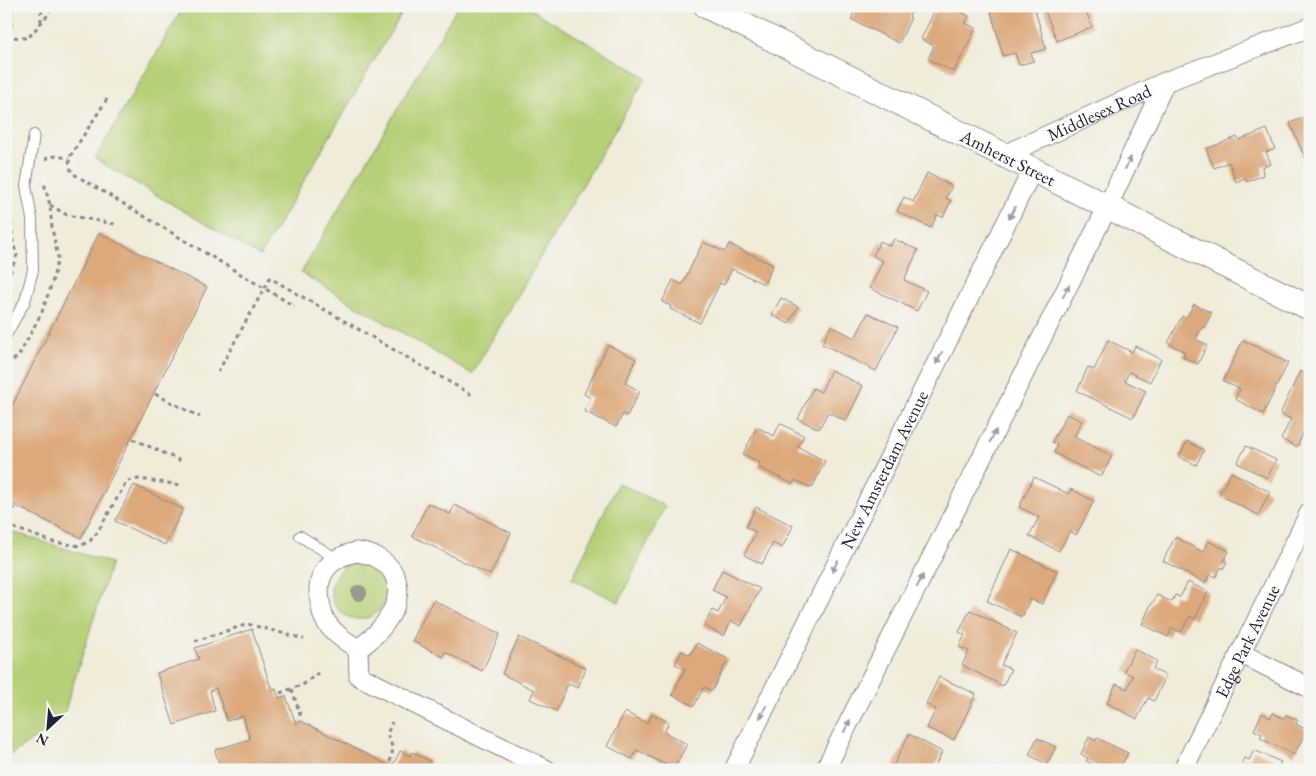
<svg xmlns="http://www.w3.org/2000/svg" width="1316" height="776" font-family="'EB Garamond',serif">
	<style>
		.green { fill: #b5d076; stroke: #6c7958 }
		.building { fill: #dba97b }
		.lines { fill: none; stroke-linecap: round; stroke-linejoin: round }
		.service-casing { stroke: #89878a; stroke-width: 12 }
		.minor-casing { stroke: #89878a; stroke-width: 21 }
		.tertiary-casing { stroke: #89878a; stroke-width: 26 }
		.path { stroke: #89878a; stroke-width: 3; stroke-dasharray: 4 4; stroke-linecap: butt }
		.service { stroke: #fff; stroke-width: 10 }
		.minor { stroke: #fff; stroke-width: 19 }
		.tertiary { stroke: #fff; stroke-width: 24 }
		.tree { fill: #979a8c }
		.oneway { fill: #9c9ca7 }
		.labels { text-anchor: middle; dominant-baseline: central; stroke-width: 5; stroke-linejoin: round; paint-order: stroke }
		.street-label { font-size: 18px; fill: #22223b; stroke: #f6f6f2 }
	</style>
	<rect width="100%" height="100%" fill="#f6f6f2"/>
	<filter id="ink" filterUnits="userSpaceOnUse"><feTurbulence type="fractalNoise" baseFrequency=".02" numOctaves="2"/><feDisplacementMap in="SourceGraphic" scale="10" xChannelSelector="R" yChannelSelector="G"/><feConvolveMatrix kernelMatrix="1 2 1 2 8 2 1 2 1" color-interpolation-filters="sRGB"/></filter>
	<filter id="wash" filterUnits="userSpaceOnUse"><feTurbulence type="fractalNoise" baseFrequency=".0096" numOctaves="4" result="noise"/><feDisplacementMap in="SourceGraphic" scale="20" xChannelSelector="R" yChannelSelector="G"/><feGaussianBlur stdDeviation="1.12" result="paint"/><feColorMatrix in="noise" values="0 0 0 0 0 0 0 0 0 0 0 0 0 0 0 0 0 1.4 0 .05"/><feComposite in="paint" operator="in"/></filter>
	<g filter="url(#wash)">
		<rect width="100%" height="100%" fill="#f0ecd9"/>
		<path class="green" d="M184,6H406L260,256L95,159Z
			M458,6H525L646,77L472,374L301,273Z
			M618,483L665,506L619,602L572,579Z
			M6,530L111,563L62,720L6,758Z
			M331 591a28 28 0 1 1 56 0a28 28 0 1 1-56 0Z"/>
		<g id="blocks">
			<path class="building" d="M6,6H13L12,29L6,28Z
				M857,6H914L909,17L911,18L899,43L851,19Z
				M945,6H950L969,16L965,23L976,28L954,72L928,59L934,46L921,39L936,8L943,11Z
				M1006,6H1034L1046,49L1031,53L1034,61L1019,65L1015,53L1003,56L991,11Z
				M1043,6H1084L1092,27L1057,41Z
				M1310,115V157L1305,158L1290,123Z
				M1267,129L1275,149L1266,152L1271,164L1262,167L1263,175L1247,182L1245,178L1236,182L1229,162L1214,168L1206,149L1237,137L1239,140Z
				M927,173L952,186L946,198L951,201L943,217L937,215L931,228L897,211L904,197L913,202Z
				M99,233L207,287L81,538L6,501V418Z
				M894,239L918,250L904,280L927,291L917,311L870,288L883,261L873,256L880,241L890,246Z
				M703,242L725,252L729,244L773,265L764,284L732,269L724,285L720,283L700,323L670,309L671,306L662,302L673,280L682,285Z
				M781,298L798,307L789,324L772,315Z
				M1194,304L1212,313L1204,328L1202,327L1196,339L1207,345L1198,364L1183,357L1185,352L1168,343L1182,316L1186,318Z
				M868,313L898,327L876,371L822,344L831,326L855,338Z
				M1108,340L1132,352L1135,346L1161,359L1150,382L1129,372L1125,381L1146,391L1133,418L1077,391L1088,367L1094,370Z
				M1243,340L1288,363L1263,414L1235,399L1240,389L1223,381Z
				M608,345L636,359L625,383L640,391L627,416L623,414L616,427L584,411L591,398L584,394Z
				M831,370L863,386L846,421L828,412L819,429L798,419L813,388L821,392Z
				M1300,371L1310,376V416L1305,424L1307,425L1297,447L1281,439L1291,419L1280,414Z
				M1067,414L1082,421L1074,437L1112,456L1101,477L1054,453L1057,445L1052,442Z
				M780,423L804,436L798,447L825,461L812,488L795,480L793,484L758,467L760,463L743,454L757,427L774,436Z
				M1187,441L1204,450L1196,465L1179,457Z
				M1246,446L1276,460L1267,478L1237,463Z
				M1231,472L1270,492L1258,515L1219,495Z
				M1034,477L1069,494L1071,489L1094,501L1076,535L1070,531L1059,551L1029,536L1039,517L1019,507Z
				M134,485L183,509L165,545L115,521Z
				M428,503L450,514L455,505L511,533L490,575L412,536Z
				M756,507L793,526L782,548L773,543L762,564L744,555L756,532L746,527Z
				M1175,537L1203,552L1208,541L1229,551L1224,561L1227,562L1223,569L1221,567L1216,577L1210,574L1205,583L1163,561Z
				M1011,549L1057,571L1042,604L1030,599L1022,617L987,601Z
				M722,570L760,589L741,626L731,621L724,636L704,626L712,610L718,613L726,597L712,590Z
				M1188,582L1208,592L1195,619L1190,616L1181,632L1172,628L1168,637L1142,624L1151,604H1152L1157,595L1172,602L1175,595L1180,597Z
				M433,600L500,634L482,671L445,652L443,657L412,641Z
				M970,610L1017,633L1001,665L1011,669L1003,686L962,665L969,651L959,647L965,635L959,632Z
				M252,629L272,691L276,689L279,698L286,696L296,724L299,723L301,721L392,767L400,751L410,756L412,752L430,761L428,765L438,770H257L249,766L237,770H221L215,750L250,739L243,716L227,721L216,688L210,691L215,711L174,725L157,673L199,659L195,648Z
				M519,637L586,668L578,688L568,684L556,711L530,699L534,690L502,674Z
				M697,643L728,659L712,691L704,687L694,706L672,695L685,669L675,664L682,651L690,655Z
				M1135,649L1157,661L1153,669L1166,676L1154,701L1148,698L1137,719L1107,703L1116,684L1127,689L1133,676L1124,671Z
				M939,677L976,694L954,740L927,728L936,709L926,704Z
				M625,712L647,723L652,714L669,722L664,732L687,744L674,769L637,750L632,759L607,746Z
				M1262,713L1270,718L1273,713L1284,719L1286,715L1298,720L1296,724L1307,730L1294,755L1260,738L1262,734L1254,730Z
				M909,734L942,752L933,770H891Z
				M1089,737L1096,741L1097,738L1128,753L1119,770H1104L1086,761L1088,758L1081,754Z
				M1037,738L1056,747L1047,764L1029,755Z
				M1254,750L1281,762L1277,770H1243L1240,768L1245,758L1249,760Z"/>
		</g>
	</g>
	<g filter="url(#ink)">
		<use href="#blocks" fill-opacity="0" stroke="#89878a" stroke-width="1"/>
		<g class="lines">
			<defs>
				<path id="service" d="M6,335L25,301L33,270L32,219L26,186L34,135
					M300,536L329,554L334,560"/>
				<g id="minor">
					<path id="s1" d="M1004,155L1165,82L1310,27"/>
					<path d="M356,552C371,554 383,558 392,571C410,600 381,633 358,649C345,641 331,632 324,618C322,613 321,607 320,602C315,574 329,558 356,552Z"/>
					<path d="M358,649L359,676L547,770"/>
					<path d="M1240,653L1310,688"/>
					<path id="s2" d="M734,770L1033,169"/>
					<path d="M825,770L1107,208L1165,82"/>
					<path id="s3" d="M1183,770L1310,512"/>
				</g>
				<g id="tertiary">
					<path id="s4" d="M706,6L1310,308"/>
				</g>
			</defs>
			<use href="#service" class="service-casing"/>
			<use href="#minor" class="minor-casing"/>
			<use href="#tertiary" class="tertiary-casing"/>
			<path class="path" d="M41,22V13L44,8
				M6,37L28,38L47,16L53,6
				M107,99L69,158L70,167L72,173L294,306
				M45,159L54,156L69,158
				M6,192L10,199L13,243L17,255L6,283
				M50,205L67,215L115,224
				M6,364L18,357L42,312L52,283L58,258L52,228L50,205L44,183
				M218,372L270,278L472,395
				M155,394L200,417
				M133,439L181,461
				M6,513L12,512L14,507
				M6,525L53,542L80,546L90,541L97,533L127,481L138,479L181,485
				M195,641L248,624L304,639
				M292,689L301,718
				M280,693L304,684L318,673
				M390,762L393,749L387,734L392,722"/>
			<use href="#service" class="service"/>
			<use href="#minor" class="minor"/>
			<use href="#tertiary" class="tertiary"/>
		</g>
		<circle class="tree" cx="359" cy="593" r="8"/>
		<defs><path id="oneway-solid" d="M-6-.8H1V-3.2L6.5 0L1 3.2V.8H-6Z" transform="scale(1.25)"/></defs>
		<g class="oneway">
			<use href="#oneway-solid" transform="translate(1128 163) rotate(-65)"/>
			<use href="#oneway-solid" transform="translate(1012 213) rotate(117)"/>
			<use href="#oneway-solid" transform="translate(1066 291) rotate(-63)"/>
			<use href="#oneway-solid" transform="translate(939 358) rotate(117)"/>
			<use href="#oneway-solid" transform="translate(993 436) rotate(-63)"/>
			<use href="#oneway-solid" transform="translate(835 566) rotate(117)"/>
			<use href="#oneway-solid" transform="translate(920 581) rotate(-63)"/>
			<use href="#oneway-solid" transform="translate(763 712) rotate(117)"/>
			<use href="#oneway-solid" transform="translate(847 726) rotate(-63)"/>
		</g>
	</g>
	<g class="labels">
		<g class="street-label">
			<text stroke="none"><textPath href="#s1" startOffset="104">Middlesex Road</textPath></text>
			<text stroke="none"><textPath href="#s4" startOffset="338">Amherst Street</textPath></text>
			<text stroke="none"><textPath href="#s2" startOffset="336">New Amsterdam Avenue</textPath></text>
			<text stroke="none"><textPath href="#s3" startOffset="144">Edge Park Avenue</textPath></text>
		</g>
	</g>
	<rect width="1316" height="776" fill="none" stroke="#f6f6f2" stroke-width="25"/>
	<g transform="translate(48 728) rotate(206)" stroke="#f6f6f2" stroke-width="4" paint-order="stroke">
	<path d="M0-4L9 19L0 12L-9 19Z" fill="#22223b"/>
	<text y="-8" font-size="14" font-weight="bold" text-anchor="middle" fill="#22223b">N</text>
	</g>
</svg>
